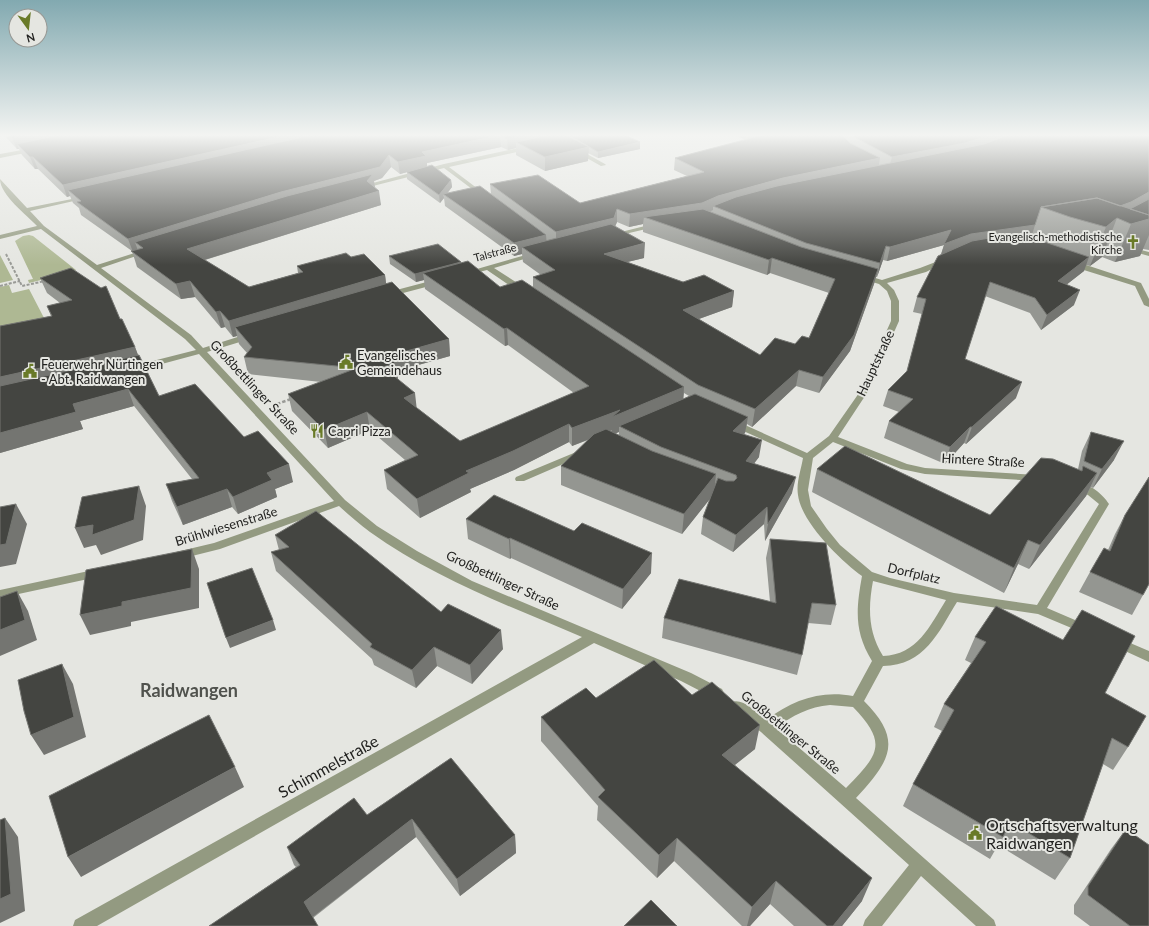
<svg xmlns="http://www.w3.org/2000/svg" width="1149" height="926" font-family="Lato,sans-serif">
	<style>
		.green { fill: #aeb893 }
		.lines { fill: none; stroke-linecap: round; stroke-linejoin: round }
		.path-far1 { stroke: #999a96; stroke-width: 2; stroke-dasharray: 3 1.5; stroke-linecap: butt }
		.path { stroke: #999a96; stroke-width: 2.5; stroke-dasharray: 3.5 2; stroke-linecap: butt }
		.minor { fill: #939a81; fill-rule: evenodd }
		.wall { fill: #949691; fill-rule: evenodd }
		.shaded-wall { fill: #747571 }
		.building { fill: #444541; stroke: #747571 }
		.labels { text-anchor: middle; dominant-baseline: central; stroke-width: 4; stroke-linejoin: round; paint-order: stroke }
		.far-poi-label { font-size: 11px; fill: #222220; stroke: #e5e6e1; text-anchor: end }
		.far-street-label { font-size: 11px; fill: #222220; stroke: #e5e6e1 }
		.poi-label { font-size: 13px; fill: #222220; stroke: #e5e6e1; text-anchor: start }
		.street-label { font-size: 13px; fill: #222220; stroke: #e5e6e1 }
		.near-street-label { font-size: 16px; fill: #222220; stroke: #e5e6e1 }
		.near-poi-label { font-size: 16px; fill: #222220; stroke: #e5e6e1; text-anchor: start }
		.near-quarter-label { font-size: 18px; font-weight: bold; fill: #50524d; stroke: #e5e6e1 }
	</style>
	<rect width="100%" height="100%" fill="#e5e6e1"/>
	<path class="green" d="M29,235L33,236L76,270L73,272L29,283L28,280L33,279L15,241L23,236Z
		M0,255L13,280L0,283Z
		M9,285L12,293L29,289L43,316L58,337L0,349V287Z"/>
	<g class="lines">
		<path class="path-far1" d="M6,254L22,286L45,281
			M0,286L20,281"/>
		<path class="path" d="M277,404L291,399"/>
		<path class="minor" d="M528,146L531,148L530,149L449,167L486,195L487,196L484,198L444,168L361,189L358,187L444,164Z
			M33,148L36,150L35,151L0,158V154Z
			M578,149L605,164L606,165L601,166L576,152L575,151Z
			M0,179L27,208L87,196V198L30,211L44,226L97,265L144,250H148V252L101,268L191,335L203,348L247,334H253V338L207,352L345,500L377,526L417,551L472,581L691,673L722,689L724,693L722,697L717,698L712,697L681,681L594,643L97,926H73L75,920L582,637C509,606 434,578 370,532C359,524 349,515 339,506L220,549L180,559L176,558L174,555L176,552L214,543L334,501L199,354L132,372L129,371L128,369L129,367L196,350L185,339L41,229L0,239V235L37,226C27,215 0,195 0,179Z
			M657,223L660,225L659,226L612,237L609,235Z
			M1129,247L1149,252V256L1127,250L1126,249Z
			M536,252L538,253V255L494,268L525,288V292H519L487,270L467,275L463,273Z
			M946,258L948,259V261L926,272L887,283L894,290L899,301V321L867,393L838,437L907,464L925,468L1037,475L1042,478L1037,481L925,474L901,469L833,442L813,458L808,490L811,506L827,529L840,545L872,572L890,578L954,593L1037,605L1099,504L1088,495L1072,488L1071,486L1072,484C1086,480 1102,493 1109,504L1047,608L1089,626L1091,629L1089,632L1085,634L1081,632L1038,614L957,602C938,633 925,665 883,666L864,701C904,741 890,761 856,798L994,920L996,926H976L921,876L882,926H863L865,920L909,865L761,732L732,710L730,706L732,702C744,698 757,714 766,720C793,700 820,690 853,696L872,661C854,631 856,610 862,576C841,561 801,522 798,495C796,483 801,470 803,458L730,425L728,423L733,420L736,421L807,453L829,436L859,393L891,321V301L887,291L879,284L859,278V274H862L882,280L920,268ZM873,581L946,600C930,626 917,655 883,656C868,632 868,608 873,581ZM830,705L853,707C889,744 878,755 846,788L776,728C793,715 809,707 830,705Z
			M1071,262H1077L1141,283L1149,299V307L1144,305L1135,286L1071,266Z
			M438,279H441V283L388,297L384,295L385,293Z
			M581,450L586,453L584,455L524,481H516L515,479L516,477Z
			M98,569L102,570L104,573L102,576L0,598V590Z
			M1116,637L1149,651V662L1112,645L1110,642L1112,639Z"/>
	</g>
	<path class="wall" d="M4,135H625L640,149L598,158L588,153V161L545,171L516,155V148L508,150L501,147L427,163V167L451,180L452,187L447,193L491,194L490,184L580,203L687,176L674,170L675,158L746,140L734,135H1149V250L1143,249L1140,256L1115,262L1102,257L1090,266L1086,265L1084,271L1066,285L1074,305L1041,330L1030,313L985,296L965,359L1016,398L966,444L964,443L945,464L884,438L889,421L899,412L883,406L888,390L907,371L922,314L913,312L917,297L941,254L944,245L887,261L883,260L877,277H876L874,284L850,351L819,393L796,386L752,427L747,424L745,433L744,434L759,457L754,463L792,493L765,541L764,524L733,552L701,534L703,517L711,497L682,534L561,485V466L588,440L572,446L569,442L514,470L470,489L471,492L420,518L387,489L384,470L405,460L370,430L328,448L292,411L288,394L321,382L248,374L244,357L247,353L239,344L237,336L233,337L225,327L221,328L195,297L181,299L137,267L132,251L81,215L79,208L73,203L70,196L67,197L38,169H35L22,155L19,149H17ZM391,167L400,174L407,172V179L440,203L444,198L445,206L514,256L522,254L523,262L541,275L533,277V287H500L461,263L389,256L390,264L416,282L424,280L425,289L505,346L508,345L574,393L460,441L417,408L398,379L397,371L450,356L449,339L386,283L385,275L351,257L297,266L298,273L249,287L205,260L381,205L375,187L374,181L382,178ZM617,222L629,227L643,224V232L767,275L770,273L829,293L809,338L795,344L760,355L699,319L732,307L734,291L683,282L627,262L644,258L615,227ZM684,393L689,396L683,399ZM619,432V435L615,433Z
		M40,278L120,319L135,347L138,355L159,396L244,437L293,482L275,489L277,497L238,514L232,507L183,525L172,501L166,484L192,479L134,406L80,421L83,429L0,453V326L51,316L47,306L60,303L47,293Z
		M1091,432L1114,460L1093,488L1091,487L1086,496L1029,569L1018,564L1004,593L812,492L817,469L990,515L1078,469L1082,451Z
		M1125,515L1143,595L1132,615L1079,592L1090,572L1108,550L1115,534Z
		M466,519L574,531L651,573L622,609L511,558L510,559L468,539Z
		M275,535L441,612L503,649L472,684L437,666L416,688L374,665L372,659L276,571L271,552L279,550Z
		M770,539L836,605L831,625L808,623L802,655L797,675L662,638L664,618L770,602L766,558Z
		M975,637L1105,693L1128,747L1113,770L1103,764L1070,858L1055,880L998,845L990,859L903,806L913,784L942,731L934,727L944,704L971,663L965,660Z
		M692,695L755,749L735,765L862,901L842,926H794L770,904L750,926H742L674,861L657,878L597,820L598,806L541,741V717L596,698Z
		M451,758L515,835L516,853L460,896L416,837L313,918L209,926L296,867L294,865L287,847L367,815Z
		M1126,829L1149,926H1090L1074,914V905L1111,849Z"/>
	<path class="shaded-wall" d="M27,135H91L17,144L19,149H17L12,138Z
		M287,135H338L68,190L70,196L67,197L63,185Z
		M500,135L501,147L427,163V167L400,174L398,162L422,152Z
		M525,135H588L544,143L516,142V148L508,150L507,139Z
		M990,135H1015L1003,142L889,168L892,157Z
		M640,142V149L598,158V152Z
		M589,147L588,161L545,171V157Z
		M389,155L391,167L382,178L374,181L375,188L379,191L381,205L191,264L143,248L135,242L138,251L133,252L128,239Z
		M30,157H33L38,169H35Z
		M880,158L878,170L713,206V210L701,216L644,217L643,224L629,227L630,214L718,196L783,178Z
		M451,180L452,187L446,195L443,194L444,198L440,203L439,195Z
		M1149,192V202L1097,224L1074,218Z
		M617,209V222L613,231L556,245V232Z
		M1117,218L1102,257L1090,266L1106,227Z
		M1149,219V235L1140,256L1115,262L1131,224Z
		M1035,225L1031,238L940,258L944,245L887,261L890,247L951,230Z
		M546,235L547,247H522V254L514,256V243Z
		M645,243L644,258L603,268L604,254Z
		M886,246L883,260L877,277L880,263Z
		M1089,257L1084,271L1052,296L1058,281Z
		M772,258L770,273L767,275L769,260Z
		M461,262V270L423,273L424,280L416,282L415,274Z
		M878,269L874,284L850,351L819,393L823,377Z
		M385,275L387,291L235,327L237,336L233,337L229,321Z
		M190,281L195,297L181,299L176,284Z
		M1080,290L1074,305L1041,330L1047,315Z
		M734,291L732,307L682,325L683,310Z
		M220,311L225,327L221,328L216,312Z
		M507,328L508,345L505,346L504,329Z
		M449,339L450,356L397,371L398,380L383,367L389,356Z
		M135,347L141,363L0,395V377Z
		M799,370L796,386L752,427L755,409Z
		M1022,382L1016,398L966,444L972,427Z
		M684,387L683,405L619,426V432L612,435V430L572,446V428L620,410Z
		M128,389L134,406L80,421L83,429L0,453V433L73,404Z
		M415,393L417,411L404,398Z
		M367,412L370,430L328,448L324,430Z
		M748,417L745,433L730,447L733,431Z
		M569,424V442L514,470L470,489L471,492L420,518L417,499L466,471Z
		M970,427L964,443L945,464L950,447Z
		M762,440L759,457L744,477L746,461Z
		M1124,441L1114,460L1093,488L1102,469Z
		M289,464L293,482L275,489L277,497L238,514L233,497L267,473Z
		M1097,473L1086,496L1029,569L1040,545Z
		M716,474L714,494L682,534L684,514Z
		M796,477L792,493L765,541L768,524Z
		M139,486L146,506L143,540L101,555L96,545L84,548L75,528Z
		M227,489L232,507L183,525L177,507Z
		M16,504L27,524L16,564L0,567V545Z
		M767,507L764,524L733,552L736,535Z
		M510,538L511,558L510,559L509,539Z
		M1028,540L1018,564L1004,593L1014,568Z
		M192,549L199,569V608L131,622V626L90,635L80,615L122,602Z
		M652,553L651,573L622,609L623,589Z
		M17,591L28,611L37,640L0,656V630Z
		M273,620L276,630L230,648L226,638Z
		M501,630L503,649L472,684L470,665Z
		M434,647L437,666L416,688L412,670Z
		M62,664L73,684L86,737L44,755L31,735Z
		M760,725L755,749L718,778L722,755Z
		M235,767L244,787L81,877L68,857Z
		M5,818L18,837L25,911L0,923V899Z
		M412,819L416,837L310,919L304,902Z
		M515,835L516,853L460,896L457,879Z
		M677,838L674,861L657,878L659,855Z
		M872,878L862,901L842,926H833Z
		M776,881L770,904L750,926H747L752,907Z"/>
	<path class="building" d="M10,135H27L12,138Z
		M59,135H287L63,185L33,157H30L17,144Z
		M311,135H525L507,139L500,135L422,152L426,156L398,162L389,155L380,167L281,192L128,239L77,202L81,201L68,190Z
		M548,135H566L589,147L545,157L516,142Z
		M582,135H625L640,142L598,152L572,137Z
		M763,135H842L850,143L880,158L783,178L718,196L702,203L630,214L617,209L614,218L556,232L490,184L538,175L580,203L704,172L675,158Z
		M853,135H990L965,143L892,157L856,138Z
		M1008,135H1149V192L1131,202L1120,206L1097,198L1041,207L1035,225L971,234L944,244L951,230L890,247L886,246L880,263L806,243L713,206L736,197L777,186L984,144Z
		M432,165L451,180L439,195L407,172Z
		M373,174L367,181L379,191L187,249L249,287L303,272L297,266L346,253L351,257L364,254L385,275L229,321L220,311L216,312L190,281L176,284L131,251L143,248L135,242L287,196Z
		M480,186L546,235L514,243L443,194Z
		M1097,198L1149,215V219L1131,224L1117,218L1106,227L1070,217L1041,207Z
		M1149,199V215L1130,209Z
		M703,209L801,247L878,269L854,335L823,377L799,370L755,409L698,385L533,277L555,270L522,247L611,224L645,243L604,254L683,282L704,275L734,291L683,310L760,355L775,338L795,344L802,336L809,338L835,279L772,258L769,260L644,217Z
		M1018,233L1089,257L1058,281L1080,290L1047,315L1035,298L990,282L965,359L1022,382L972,427H970L950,447L889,421L913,399L888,390L907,371L926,299L917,297L938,256L972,241Z
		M438,244L461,262L415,274L389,256Z
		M468,261L500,287L522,280L684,387L612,417L620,410L572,428L569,424L513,451L466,471L469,473L417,499L384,470L418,455L367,412L324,430L288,394L357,368L244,357L252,347L235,327L392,282L449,339L389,356L395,363L383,367L415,393L404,398L460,441L589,386L507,328L504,329L423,273Z
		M71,268L101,288L106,286L120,319H122L135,347L0,377V326L52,316L47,306L72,300L40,278Z
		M139,355L159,396L195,384L244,437L258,431L289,464L267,473L272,480L233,497L227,489L177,507L166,484L199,478L128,389L73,404L76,412L0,433V386Z
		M695,394L748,417L733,431L762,440L746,461L796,477L768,524L767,507L736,535L703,517L718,478L726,481H734L737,478L736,475L661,447L619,426Z
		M606,429L652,451L716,474L684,514L561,466L594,434Z
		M1091,432L1124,441L1102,469L1084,461Z
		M845,446L990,515L1041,458L1053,459L1082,471L1083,466L1097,473L1040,545L1028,540L1014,568L817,469Z
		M1149,477V584L1143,595L1090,572L1104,548L1110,551L1125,515Z
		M139,486L134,520L92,535L93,525L75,528L82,497Z
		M494,495L574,531L582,523L652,553L623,589L510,538L509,539L466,519Z
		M16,504L6,544L0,545V507Z
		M316,511L441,612L448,604L501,630L470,665L434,647L412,670L370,647L372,644L271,552L289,547L275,535Z
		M770,539L826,543L836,605L812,603L802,655L664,618L679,579L776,603Z
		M192,549L191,588L122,602V606L80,615L86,570Z
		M252,568L273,620L226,638L207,583Z
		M17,591L25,620L0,630V597Z
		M996,606L1063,640L1082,610L1135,636L1105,693L1146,716L1128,747L1112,738L1070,858L1010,822L1003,837L913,784L954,710L944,704L986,642L975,637Z
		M654,660L692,695L712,682L760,725L722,755L872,878L833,926H827L776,881L752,907L677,838L659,855L598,797L605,790L541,717L586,688L596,698Z
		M62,664L74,717L31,735L24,711L18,680Z
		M209,715L235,767L68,857L49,796Z
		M451,758L515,835L457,879L412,819L304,902L318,926H209L300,865L287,847L354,798L367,815Z
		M5,818L11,894L0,899V820Z
		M1126,829L1149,845V926H1130L1088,895V886Z
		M651,900L677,926H624Z"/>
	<linearGradient id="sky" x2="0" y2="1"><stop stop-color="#82a9b0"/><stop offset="0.51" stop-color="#f3f4f2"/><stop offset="1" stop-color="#f3f4f2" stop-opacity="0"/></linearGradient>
	<rect width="1149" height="265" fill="url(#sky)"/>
	<defs>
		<symbol id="church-bare" viewBox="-9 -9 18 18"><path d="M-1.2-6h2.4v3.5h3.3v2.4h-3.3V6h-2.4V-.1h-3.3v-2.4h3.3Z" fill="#697a28" stroke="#e5e6e1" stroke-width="2.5" paint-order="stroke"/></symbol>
		<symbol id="civic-bare" viewBox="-9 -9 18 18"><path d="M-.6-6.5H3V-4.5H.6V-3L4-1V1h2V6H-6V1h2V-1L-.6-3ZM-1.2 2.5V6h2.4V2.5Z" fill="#697a28" stroke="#e5e6e1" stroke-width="2.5" paint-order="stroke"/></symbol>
		<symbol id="restaurant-bare" viewBox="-9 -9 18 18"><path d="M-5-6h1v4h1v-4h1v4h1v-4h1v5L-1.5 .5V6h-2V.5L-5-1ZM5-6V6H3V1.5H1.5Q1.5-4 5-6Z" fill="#697a28" stroke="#e5e6e1" stroke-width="2.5" paint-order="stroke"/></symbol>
	</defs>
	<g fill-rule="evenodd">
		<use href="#church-bare" x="1123" y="232" width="20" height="20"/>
		<use href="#civic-bare" x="336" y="352" width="20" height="20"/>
		<use href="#civic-bare" x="20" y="361" width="20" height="20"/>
		<use href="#restaurant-bare" x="307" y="421" width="20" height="20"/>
		<use href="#civic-bare" x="965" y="823" width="20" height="20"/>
	</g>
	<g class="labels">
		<g class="far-poi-label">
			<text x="1122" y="236">Evangelisch-methodistische<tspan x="1122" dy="13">Kirche</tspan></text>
		</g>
		<g class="far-street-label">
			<text transform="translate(495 252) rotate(-15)">Talstraße</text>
		</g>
		<g class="poi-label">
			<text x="357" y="355">Evangelisches<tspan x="357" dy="15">Gemeindehaus</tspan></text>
			<text x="41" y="364">Feuerwehr Nürtingen<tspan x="41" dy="15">- Abt. Raidwangen</tspan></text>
			<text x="328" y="431">Capri Pizza</text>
		</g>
		<g class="street-label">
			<text transform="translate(875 363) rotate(-65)">Hauptstraße</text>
			<text transform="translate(255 387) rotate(47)">Großbettlinger Straße</text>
			<text transform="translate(983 460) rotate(3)">Hintere Straße</text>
			<text transform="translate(226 526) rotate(-17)">Brühlwiesenstraße</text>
			<text transform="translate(914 573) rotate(13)">Dorfplatz</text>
			<text transform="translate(503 580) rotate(25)">Großbettlinger Straße</text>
			<text transform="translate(791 732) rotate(39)">Großbettlinger Straße</text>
		</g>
		<g class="near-street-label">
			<text transform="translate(328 766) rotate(-29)">Schimmelstraße</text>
		</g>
		<g class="near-poi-label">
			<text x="986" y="824">Ortschaftsverwaltung<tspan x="986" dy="18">Raidwangen</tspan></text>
		</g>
		<g class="near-quarter-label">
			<text x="189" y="690">Raidwangen</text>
		</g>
	</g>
	<g transform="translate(28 28) rotate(165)"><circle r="19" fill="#e5e6e1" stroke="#979894"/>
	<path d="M0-3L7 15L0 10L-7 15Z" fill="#697a28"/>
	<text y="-6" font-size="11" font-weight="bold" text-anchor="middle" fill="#222220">N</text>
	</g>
</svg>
